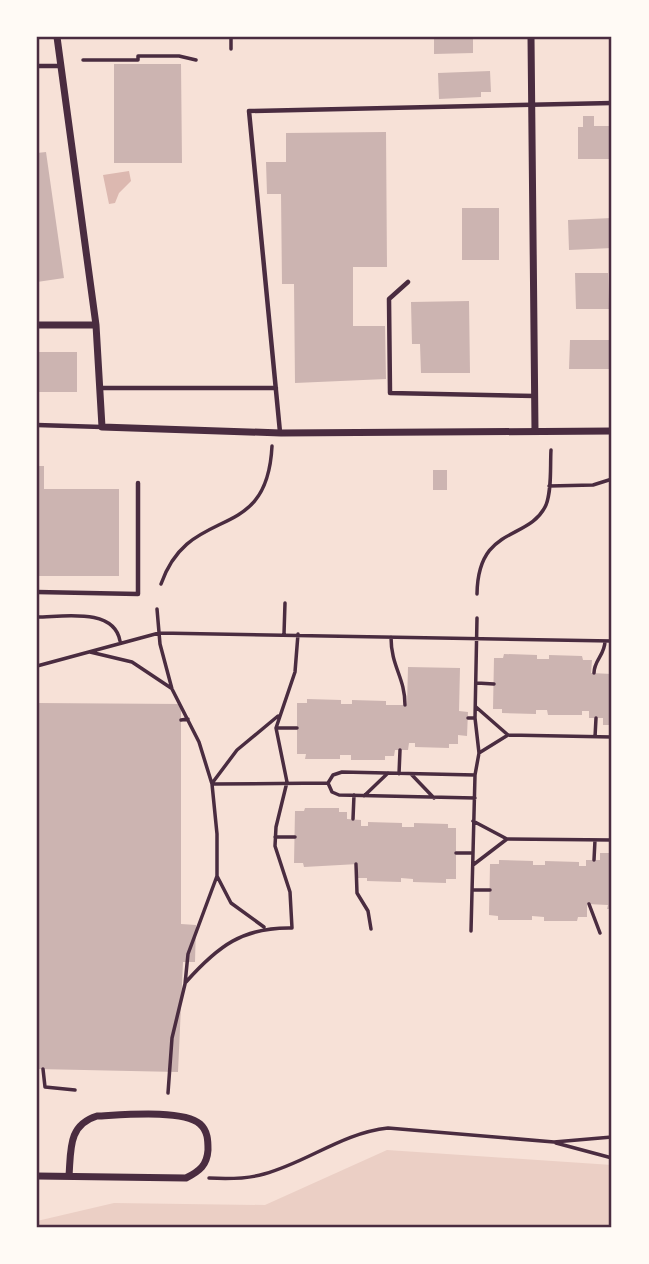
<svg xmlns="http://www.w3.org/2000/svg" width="649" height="1264" font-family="'Zilla Slab',serif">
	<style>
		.green { fill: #ebcfc5 }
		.water { fill: #dcb8b0 }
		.building { fill: #ccb4b1 }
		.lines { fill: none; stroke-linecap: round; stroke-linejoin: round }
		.path { stroke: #4a2c40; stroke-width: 3.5 }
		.service { stroke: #4a2c40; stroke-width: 4.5 }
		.minor { stroke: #4a2c40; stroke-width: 7 }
		.neatline { fill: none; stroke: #4a2c40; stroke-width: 2.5 }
	</style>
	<rect width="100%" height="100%" fill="#f7e1d7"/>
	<path class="green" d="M387,1150L612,1165V1227H37V1221L114,1203L265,1205Z"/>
	<path class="water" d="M129,171L131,181L119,193L115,203L109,204L103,175Z"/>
	<path class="building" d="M434,37H473V53L434,54Z
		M114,64H181L182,163H114Z
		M490,71L491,92H481V97L439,99L438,73Z
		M583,116H594V126H612V159H578V127H583Z
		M386,132L387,267H353V326H385L386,379L295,383L294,284H282L281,194H267L266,162H286V133Z
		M46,152L64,278L37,282V153Z
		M462,208H499V260H462Z
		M612,218V248L569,250L568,220Z
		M575,273H608L609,309H576Z
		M469,301L470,373H421L420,344H412L411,302Z
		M570,340H612V369H569Z
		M37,352H77V392H37Z
		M37,466H44V489H119V576H37Z
		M433,470H447V490H433Z
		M504,654L537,655V659H549V655L582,656L583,660H592L591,673L612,674V725H603V718H589V711H582V715H548L547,710H536V714L502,713V709H493L494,658H503Z
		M408,667L460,668L459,711L468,712L467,736L458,735V744H449V748L415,747V743H409L408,750H395L394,756H385V760H351V755H340V759H305L306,754H297V703H307V699L341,700V704H352V700L386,701V705H407Z
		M37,703L181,704V924L196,925L195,962H183L178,1072L37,1069Z
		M305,808H339V812H347V819L361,820V826H368V822L402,823V827H414V823L448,824V828H456V879H446V883L413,882V879L401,878V882L367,881V878H358V864L304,867L303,863H294L295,811H304Z
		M609,849H612V909H607L608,905L587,904V917H578L577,921H544V917L532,916V920H498V916L489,915L490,864H499V860L533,861V865H545V861L579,862V866H586V860H600V853H609Z"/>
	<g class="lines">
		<path class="path" d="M231,37V49
			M83,60H138V56H179L196,60
			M549,486L593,485L612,479
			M161,584C190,501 267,547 272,446
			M477,594C478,524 529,542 546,505C552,489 550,467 551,450
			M157,609L160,644L172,689L199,742L212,784L217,834V876L188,954L185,984L172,1038L168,1093
			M37,617C62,617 114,607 120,641
			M284,634L285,603
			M391,637C391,667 405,677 405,705
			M90,652L132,662L171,688
			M37,666L159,633L612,641
			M594,673C594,660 605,655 605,641
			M477,683L494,684
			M476,707L508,735L479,753
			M468,718H475
			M181,720L188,719
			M276,728H297
			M508,735L612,737
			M595,737L596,718
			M399,774L400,750
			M411,774L434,798
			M213,782L237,750L278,716
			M328,783L332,792L339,795L475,798
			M213,784L328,783L333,775L342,772L475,775
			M364,796L388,773
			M353,819L354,795
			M473,821L507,839
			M275,837H295
			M456,853H473
			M594,860L595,840
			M356,864L357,893L368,911L371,929
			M473,865L507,839L612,840
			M217,876L231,903L264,927
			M472,890H490
			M589,904L600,933
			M471,931L475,775L479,753L475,718L477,618
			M186,982C218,946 243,927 292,928L290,892L275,846L276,827L287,782L276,728L295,672L298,634
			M43,1069L45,1087L75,1090
			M556,1143L612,1158
			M209,1178C227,1179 247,1179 264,1174C308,1162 342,1133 388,1128L554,1142L612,1137"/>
		<path class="service" d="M37,66H60
			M408,282L389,299L390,393L535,396
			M100,388H276
			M37,425L102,427
			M280,432L249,111L612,103
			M37,592L138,594V483"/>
		<path class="minor" d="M57,37L96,325L102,427L281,433L612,431
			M531,37L535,430
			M37,325H96
			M37,1176L186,1178C200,1171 207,1165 208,1150C208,1141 208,1131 200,1124C183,1109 121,1115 97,1116C68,1125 71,1149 69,1176"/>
	</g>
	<rect width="649" height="1264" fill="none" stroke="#fffaf5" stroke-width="77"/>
	<rect x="38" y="38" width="572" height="1188" class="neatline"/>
</svg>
